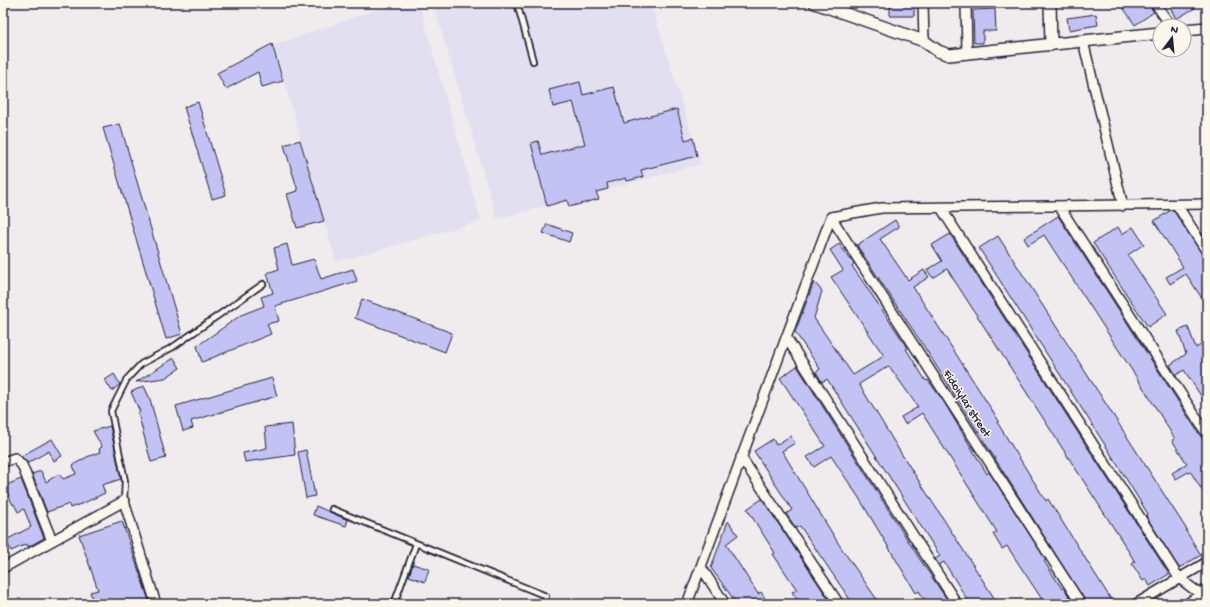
<svg xmlns="http://www.w3.org/2000/svg" width="1210" height="607" font-family="'Gochi Hand',sans-serif">
	<style>
		.built { fill: #e2dff0 }
		.building { fill: #c3c2f4; stroke: #22223b }
		.lines { fill: none; stroke-linecap: round; stroke-linejoin: round }
		.service-casing { stroke: #22223b; stroke-width: 8 }
		.minor-casing { stroke: #22223b; stroke-width: 12 }
		.tertiary-casing { stroke: #22223b; stroke-width: 14 }
		.service { stroke: #fbf7ec; stroke-width: 4.5 }
		.minor { stroke: #fbf7ec; stroke-width: 9 }
		.tertiary { stroke: #fbf7ec; stroke-width: 11 }
		.labels { text-anchor: middle; dominant-baseline: central; stroke-width: 3; stroke-linejoin: round; paint-order: stroke }
		.street-label { font-size: 12px; fill: #22223b; stroke: #fbf7ec }
	</style>
	<rect width="100%" height="100%" fill="#f0ecee"/>
	<filter id="ink" filterUnits="userSpaceOnUse"><feTurbulence type="fractalNoise" baseFrequency=".025" numOctaves="2"/><feDisplacementMap in="SourceGraphic" scale="8" xChannelSelector="R" yChannelSelector="G"/><feConvolveMatrix kernelMatrix="1 2 1 2 8 2 1 2 1" color-interpolation-filters="sRGB"/></filter>
	<g filter="url(#ink)">
		<path class="built" d="M396,3H419L481,221L336,262L274,45Z
			M433,3H651L701,164L497,219Z"/>
		<path class="building" d="M890,3H914V16H890Z
			M1120,3H1148L1154,12L1135,25Z
			M1168,3H1193L1195,8L1176,19Z
			M995,9L996,31H983V43H974L973,10Z
			M1096,14L1098,25L1069,30L1067,18Z
			M272,44L283,81L262,87L258,72L226,89L217,73Z
			M580,82L583,95L614,87L624,123L677,109L685,140L693,138L697,156L641,170L643,177L627,181L626,178L607,183L608,189L596,192L599,199L569,207L567,200L547,206L531,143L538,141L542,155L585,144L573,102L553,107L549,90Z
			M198,102L226,195L212,199L184,107Z
			M120,124L182,334L166,339L103,128Z
			M300,140L324,221L297,228L287,194L298,191L284,145Z
			M1171,210H1173L1207,261V306L1186,274L1170,284L1166,277L1183,267L1154,221Z
			M1058,216L1207,446V498L1190,471L1176,479L1172,473L1187,464L1172,440L1175,439L1146,392L1044,235L1028,245L1024,238Z
			M895,220L899,227L880,239L908,280L924,270L929,277L913,287L999,421L997,422L1046,501L1048,499L1114,604H1087L925,348L860,250L857,245Z
			M547,224L572,233L569,242L543,233Z
			M1118,227L1122,234L1133,227L1144,244L1128,255L1167,314L1148,327L1093,243Z
			M950,234L1169,574L1150,586L1146,579L1143,581L1132,564L1135,562L1126,547L947,269L933,278L927,270L942,261L932,245Z
			M998,236L1187,530L1186,531L1201,555L1181,567L1179,568L1146,516L1148,514L1107,448L979,248Z
			M287,244L292,265L314,259L321,279L353,269L357,281L275,306L279,321L267,324L271,334L202,362L197,346L241,315L264,306L261,297L273,293L267,273L279,269L274,248Z
			M839,244L854,264L852,266L908,348L906,349L926,381L928,380L944,402L987,474L989,472L1046,560L1044,561L1062,589L1064,588L1074,604H1045L1007,546L1002,549L993,534L997,532L922,413L905,424L901,417L918,407L889,366L859,384L899,450L998,604H970L944,562L939,565L935,559L940,556L827,379L822,382L816,372L820,369L795,332L814,282L822,291L814,318L853,375L884,356L831,277L843,270L830,250Z
			M362,299L452,333L445,352L355,318Z
			M1188,327L1196,348L1207,341V405L1184,370L1176,375L1170,365L1186,354L1178,331Z
			M174,358L180,368L165,378L136,382Z
			M797,366L919,558L950,604H927L919,591L916,593L859,498L831,456L814,467L807,457L825,446L780,378Z
			M114,374L120,384L112,391L105,380Z
			M272,378L277,396L191,421L193,428L183,431L176,406Z
			M144,386L150,399L166,458L151,462L138,413L140,412L131,392Z
			M292,424L295,455L245,462L243,453L267,448L265,427Z
			M110,426L121,479L102,485L105,493L86,502L70,508L69,504L47,512L32,474L41,471L46,482L59,474L63,479L76,474L73,465L87,457L100,452L99,449L102,447L93,431Z
			M790,436L795,443L782,451L840,546L880,604H853L800,526L796,528L786,514L792,510L754,451L773,439L776,445Z
			M52,439L62,456L54,461L49,451L28,463L21,456Z
			M306,450L315,496L306,498L298,452Z
			M21,479L44,538L28,547L27,544L11,551L6,540L31,527L24,509L18,512L14,504L13,505L4,486Z
			M762,499L829,600L824,604H800L792,592L797,590L773,554L775,553L747,509Z
			M316,506L348,520L346,526L313,515Z
			M122,521L150,604H94L90,592L98,590L79,535Z
			M728,521L738,535L726,544L758,594L761,592L769,604H737L711,568Z
			M413,564L429,569L425,582L409,576Z"/>
		<g class="lines">
			<defs>
				<path id="service" d="M517,3L533,61
					M124,501L125,481L111,411L127,379L141,364L173,347L263,284
					M332,509L546,596L544,604
					M394,604L416,544"/>
				<path id="minor" d="M923,3L924,41
					M966,3L967,54
					M1155,3L1171,26
					M1083,41L1123,206
					M1177,205L1207,252
					M1059,206L1207,434
					M941,208L1179,578L1200,594
					M831,217L1081,604
					M831,217L881,208L1207,204
					M786,337L957,604
					M741,457L839,604
					M3,462L15,458L22,465L52,541
					M701,567L725,604
					M3,568L124,501L156,604
					M687,604L831,217
					M1136,604L1207,562
					M1187,604L1207,589"/>
				<path id="tertiary" d="M815,3L924,41L938,51L949,55L1160,33
					M1050,3L1051,45
					M1184,30L1207,28"/>
			</defs>
			<use href="#service" class="service-casing"/>
			<use href="#minor" class="minor-casing"/>
			<use href="#tertiary" class="tertiary-casing"/>
			<use href="#service" class="service"/>
			<use href="#minor" class="minor"/>
			<use href="#tertiary" class="tertiary"/>
		</g>
	</g>
	<g class="labels">
		<g class="street-label">
			<text transform="translate(966 404) rotate(57)">Fidoiylar street</text>
		</g>
	</g>
	<rect width="1210" height="607" fill="none" stroke="#fbf7ec" stroke-width="16"/>
	<rect x="8" y="8" width="1194" height="591" fill="none" stroke="#22223b" stroke-width="1.5" filter="url(#ink)"/>
	<g transform="translate(1172 38) rotate(16)"><circle r="19" fill="#fbf7ec" stroke="#a4a2a5"/>
	<path d="M0-3L7 15L0 10L-7 15Z" fill="#22223b"/>
	<text y="-6" font-size="11" font-weight="bold" text-anchor="middle" fill="#22223b">N</text>
	</g>
</svg>
